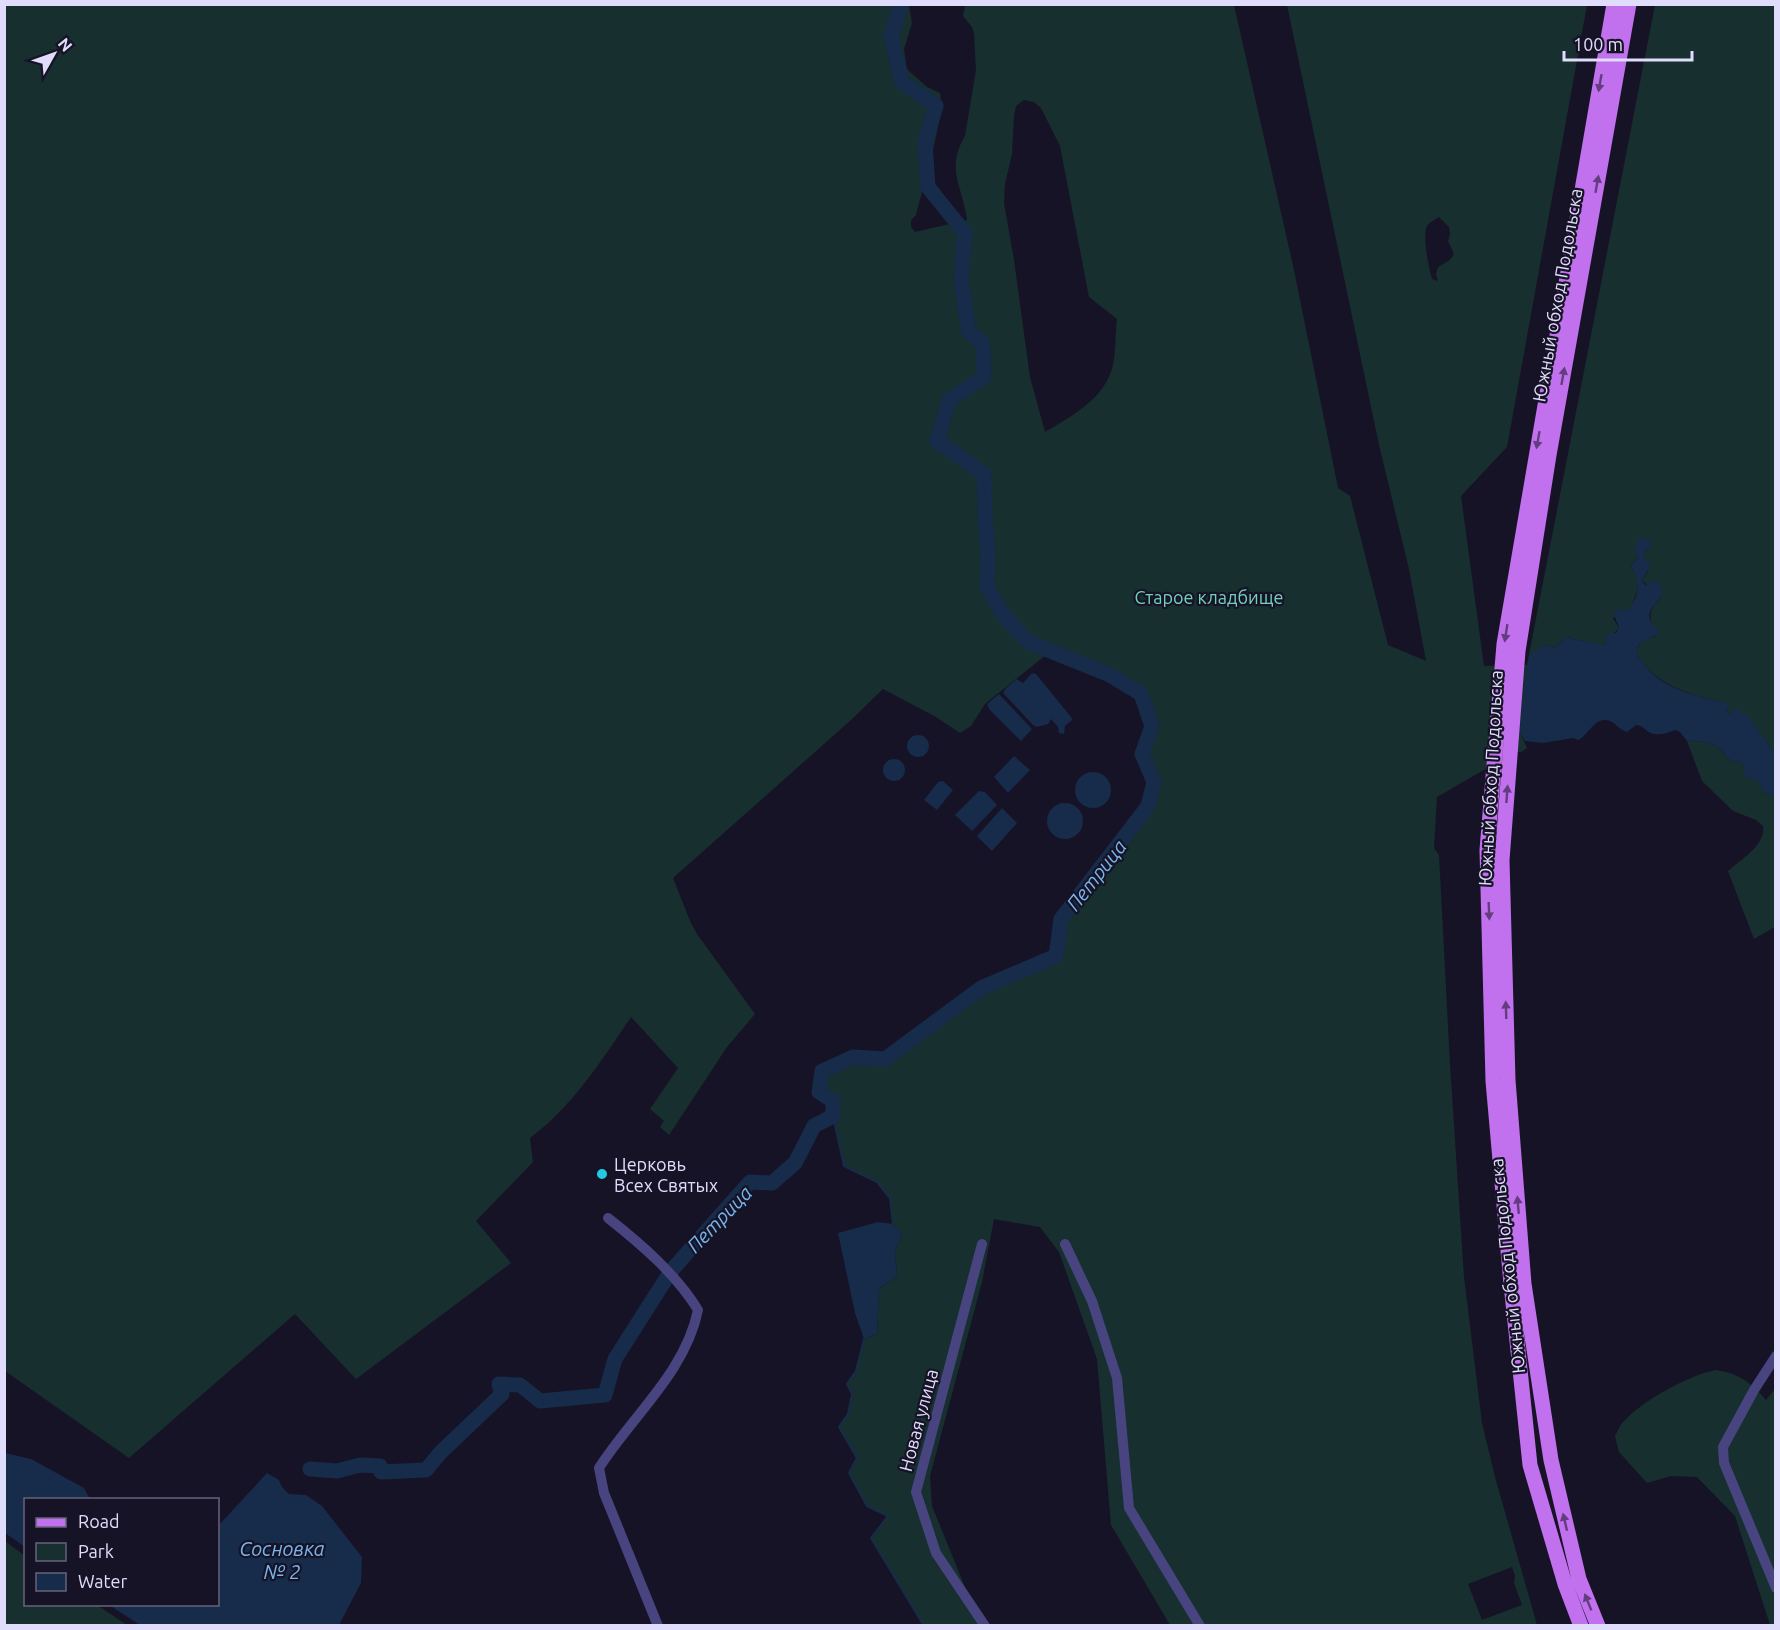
<svg xmlns="http://www.w3.org/2000/svg" width="1780" height="1630" font-family="Ubuntu,sans-serif">
	<style>
		.green { fill: #172f2f; fill-rule: evenodd }
		.water { fill: #172b4a }
		.lines { fill: none; stroke-linecap: round; stroke-linejoin: round }
		.stream { stroke: #172b4a; stroke-width: 2 }
		.river { stroke: #172b4a; stroke-width: 15 }
		.street { stroke: #47447f; stroke-width: 10 }
		.primary { stroke: #c171ed; stroke-width: 15 }
		.oneway { fill: #633d80 }
		.poi-dot { fill: #21cce2; stroke: #171326; stroke-width: 2 }
		.labels { text-anchor: middle; dominant-baseline: central; stroke-width: 4.5; stroke-linejoin: round; paint-order: stroke }
		.street-label { font-size: 18px; fill: #e0dcfb; stroke: #171326 }
		.park-label { font-size: 18px; fill: #71d2bc; stroke: #171326 }
		.poi-label { font-size: 18px; fill: #e0dcfb; stroke: #171326; text-anchor: start }
		.water-label { font-size: 20px; font-style: italic; fill: #77b5ed; stroke: #171326 }
	</style>
	<rect width="100%" height="100%" fill="#171326"/>
	<path class="green" d="M5,5H909L912,23L904,49L907,69L927,87L940,93C946,113 922,190 916,215L911,220V227L915,232L967,220C963,187 945,169 965,136L976,70L974,33L972,27L963,16L965,5H1234L1294,270L1338,488L1350,496L1388,645L1426,661L1409,569L1379,445L1287,5H1587L1507,447L1461,496L1484,666L1527,665L1655,5H1775V753L1748,717L1731,714L1726,710L1728,704C1704,698 1677,692 1657,677C1649,671 1643,662 1637,656C1636,643 1643,638 1655,637C1650,619 1646,612 1660,599L1642,580L1648,571L1643,556L1646,550L1638,539L1639,557L1631,566L1639,581V587L1630,609L1613,618L1619,628L1602,647C1590,641 1579,641 1567,637L1554,648L1545,645L1531,654L1521,734L1527,748L1521,752H1515L1437,797L1434,848L1439,855L1450,1064L1464,1277L1482,1423L1495,1477L1537,1625H1170L1111,1525L1097,1359L1059,1252L1040,1227L994,1219L982,1282L930,1476L932,1506L969,1597L986,1625H924L871,1538L888,1516L867,1506L849,1473L857,1458L839,1427L848,1414L852,1394L847,1384L856,1371L864,1339L877,1334L879,1289L897,1276L895,1252L902,1233L893,1224L890,1198L877,1182L844,1166L833,1116V1101L819,1092L822,1071L853,1057L885,1059L981,988L1056,956L1061,919L1148,806L1154,782L1142,754L1152,726L1141,694L1110,675L1051,651L985,704L971,726L960,733L936,717L883,689L851,720L673,878L690,921L697,934L755,1014L727,1047L669,1135L660,1127L664,1121L650,1109L678,1068L631,1017C602,1060 572,1107 530,1138L533,1162L476,1221L511,1263L356,1379L295,1314L129,1458L5,1371ZM1024,100L1034,102L1041,108L1060,146L1089,297L1117,319C1115,334 1116,351 1113,365C1105,399 1072,416 1045,432L1030,377L1014,260L1004,203L1005,184L1012,154L1014,116L1016,106ZM1439,217L1449,227L1450,234L1448,241L1454,254L1450,260L1438,267L1436,274L1438,281L1432,279C1429,268 1422,236 1427,226C1430,222 1434,220 1439,217ZM1512,1567L1515,1576L1514,1583L1522,1605L1482,1620L1468,1584Z
		M1687,741C1698,740 1715,742 1722,751C1726,755 1727,759 1733,762L1739,761L1743,765L1750,778H1756L1760,782L1764,793L1770,794L1775,799V927L1754,939L1728,871C1741,859 1766,845 1763,826L1756,820L1733,811L1702,781Z
		M1716,1370C1738,1373 1752,1383 1766,1400L1775,1389V1625H1770L1735,1516L1697,1477L1671,1476L1647,1483L1619,1452L1615,1436C1618,1431 1620,1424 1625,1420C1644,1400 1689,1375 1716,1370Z
		M5,1541L25,1556L26,1604L97,1605L127,1625H5Z"/>
	<path class="water" d="M1644,538L1650,541L1651,547L1646,550L1643,556L1651,565L1642,580L1645,585L1657,581C1673,600 1645,603 1650,620C1652,624 1656,629 1659,632C1650,643 1636,635 1637,656C1643,662 1647,668 1653,674C1672,692 1705,698 1729,704L1726,710L1731,714L1734,709H1740L1742,715L1748,716L1775,753V799L1770,794L1764,793C1758,777 1758,781 1744,776L1743,765L1739,761L1733,762C1727,759 1726,755 1722,751C1715,742 1698,740 1687,741L1680,732L1675,730C1667,733 1657,737 1649,732C1644,729 1643,726 1636,725L1627,732C1620,730 1616,724 1610,721C1595,715 1589,735 1578,740L1573,738L1543,743L1525,741L1521,734L1520,724L1527,665L1531,653L1545,645L1554,648L1567,637C1579,641 1590,641 1602,646L1606,643L1605,637L1610,633H1616L1619,628L1613,612L1618,609L1624,611L1629,609C1641,591 1640,583 1631,566L1639,557L1635,554L1638,539Z
		M1032,673L1036,674L1071,717L1072,720L1065,726L1064,734L1059,733L1058,727L1051,719L1048,724L1037,727L1033,725L1003,693L1006,688L1017,679L1023,683Z
		M999,694L1032,729L1021,741L989,709L987,704Z
		M907 746a11 11 0 1 1 22 0a11 11 0 1 1-22 0Z
		M1014,756L1030,770L1008,793L994,777Z
		M883 770a11 11 0 1 1 22 0a11 11 0 1 1-22 0Z
		M1075 790a18 18 0 1 1 36 0a18 18 0 1 1-36 0Z
		M943,781L953,790L937,810L924,800L938,782Z
		M979,791L985,792L997,805L972,831L955,815Z
		M1047 821a18 18 0 1 1 36 0a18 18 0 1 1-36 0Z
		M1002,808L1017,823L992,851L977,836Z
		M878,1222L893,1224L902,1233L895,1252L897,1276L879,1289L877,1334L864,1339L855,1313L838,1233Z
		M5,1453L31,1459L84,1488L90,1499L26,1500L25,1547L5,1533Z
		M267,1473L279,1480L282,1487L289,1494L306,1495L322,1506L362,1557L361,1583L339,1625H140L109,1605L218,1604V1526Z"/>
	<g class="lines">
		<path class="stream" d="M833,1116L844,1166L877,1182L890,1198L893,1224
			M864,1339L856,1371L847,1384L852,1394L848,1414L839,1427L857,1458L849,1473L867,1506L888,1516L871,1538L924,1626"/>
		<path class="river" d="M310,1469L337,1471L360,1465L380,1466L381,1472L426,1470L440,1453L502,1394L499,1384L520,1385L540,1401L605,1395L615,1359L671,1271L750,1182L772,1183L795,1163L814,1126L833,1116V1101L819,1092L822,1071L853,1057L885,1059L981,988L1056,956L1061,919L1148,806L1154,782L1142,754L1152,726L1141,694L1110,675L1028,642L1002,613L987,587L988,555L985,517L984,474L937,441L949,400L984,377L983,344L968,330L961,276L965,233L928,187L925,142L936,106L902,82L891,36L901,4"/>
		<path class="street" d="M608,1218C641,1244 676,1274 698,1310C685,1373 632,1416 599,1468L604,1493L658,1626
			M982,1244L916,1492L936,1553L985,1626
			M1065,1244L1092,1301L1117,1378L1129,1508L1200,1626
			M1776,1356L1754,1390L1723,1447L1724,1463L1776,1588"/>
		<path class="primary" d="M1581,1626L1565,1584L1530,1465L1511,1284L1493,1081L1487,850L1504,644L1614,4
			M1598,1626L1579,1579L1551,1460L1524,1284L1508,1080L1502,860L1518,651L1549,455L1629,4"/>
	</g>
	<defs><path id="oneway-solid" d="M-6-.8H1V-3.2L6.5 0L1 3.2V.8H-6Z" transform="scale(1.5)"/></defs>
	<g class="oneway">
		<use href="#oneway-solid" transform="translate(1600 83) rotate(100)"/>
		<use href="#oneway-solid" transform="translate(1597 184) rotate(-80)"/>
		<use href="#oneway-solid" transform="translate(1563 376) rotate(-80)"/>
		<use href="#oneway-solid" transform="translate(1538 440) rotate(100)"/>
		<use href="#oneway-solid" transform="translate(1506 633) rotate(99)"/>
		<use href="#oneway-solid" transform="translate(1507 794) rotate(-86)"/>
		<use href="#oneway-solid" transform="translate(1489 911) rotate(88)"/>
		<use href="#oneway-solid" transform="translate(1506 1010) rotate(-92)"/>
		<use href="#oneway-solid" transform="translate(1518 1205) rotate(-95)"/>
		<use href="#oneway-solid" transform="translate(1565 1522) rotate(-103)"/>
		<use href="#oneway-solid" transform="translate(1588 1602) rotate(-112)"/>
	</g>
	<circle class="poi-dot" cx="602" cy="1174" r="6"/>
	<g class="labels">
		<g class="street-label">
			<text transform="translate(1557 295) rotate(-80)">Южный обход Подольска</text>
			<text transform="translate(1490 778) rotate(-87)">Южный обход Подольска</text>
			<text transform="translate(1507 1266) rotate(-96)">Южный обход Подольска</text>
			<text transform="translate(918 1420) rotate(-75)">Новая улица</text>
		</g>
		<g class="park-label">
			<text x="1209" y="597">Старое кладбище</text>
		</g>
		<g class="poi-label">
			<text x="614" y="1164">Церковь<tspan x="614" dy="21">Всех Святых</tspan></text>
		</g>
		<g class="water-label">
			<text transform="translate(1096 875) rotate(-52)">Петрица</text>
			<text transform="translate(719 1219) rotate(-46)">Петрица</text>
			<text x="282" y="1548">Сосновка<tspan x="282" dy="23">№ 2</tspan></text>
		</g>
	</g>
	<rect width="1780" height="1630" fill="none" stroke="#e0dcfb" stroke-width="12"/>
	<rect x="24" y="1498" width="195" height="108" fill="#171326" stroke="#67637b" stroke-width="1.5"/>
	<rect x="36" y="1518" width="30" height="9" fill="#c171ed" stroke="#67637b" stroke-width="1.5"/>
	<text x="78" y="1528" font-size="18" fill="#e0dcfb">Road</text>
	<rect x="36" y="1543" width="30" height="18" fill="#172f2f" stroke="#67637b" stroke-width="1.5"/>
	<text x="78" y="1558" font-size="18" fill="#e0dcfb">Park</text>
	<rect x="36" y="1573" width="30" height="18" fill="#172b4a" stroke="#67637b" stroke-width="1.5"/>
	<text x="78" y="1588" font-size="18" fill="#e0dcfb">Water</text>
	<g transform="translate(54 54) rotate(50)" stroke="#171326" stroke-width="4.5" paint-order="stroke">
	<path d="M0-4.5L10 22L0 15L-10 22Z" fill="#e0dcfb"/>
	<text y="-9" font-size="16" font-weight="bold" text-anchor="middle" fill="#e0dcfb">N</text>
	</g>
	<path d="M1564 51v9h128v-9" fill="none" stroke="#e0dcfb" stroke-width="3"/>
	<text x="1573" y="51" font-size="18" fill="#e0dcfb" stroke="#171326" stroke-width="4.5" paint-order="stroke">100 m</text>
</svg>
